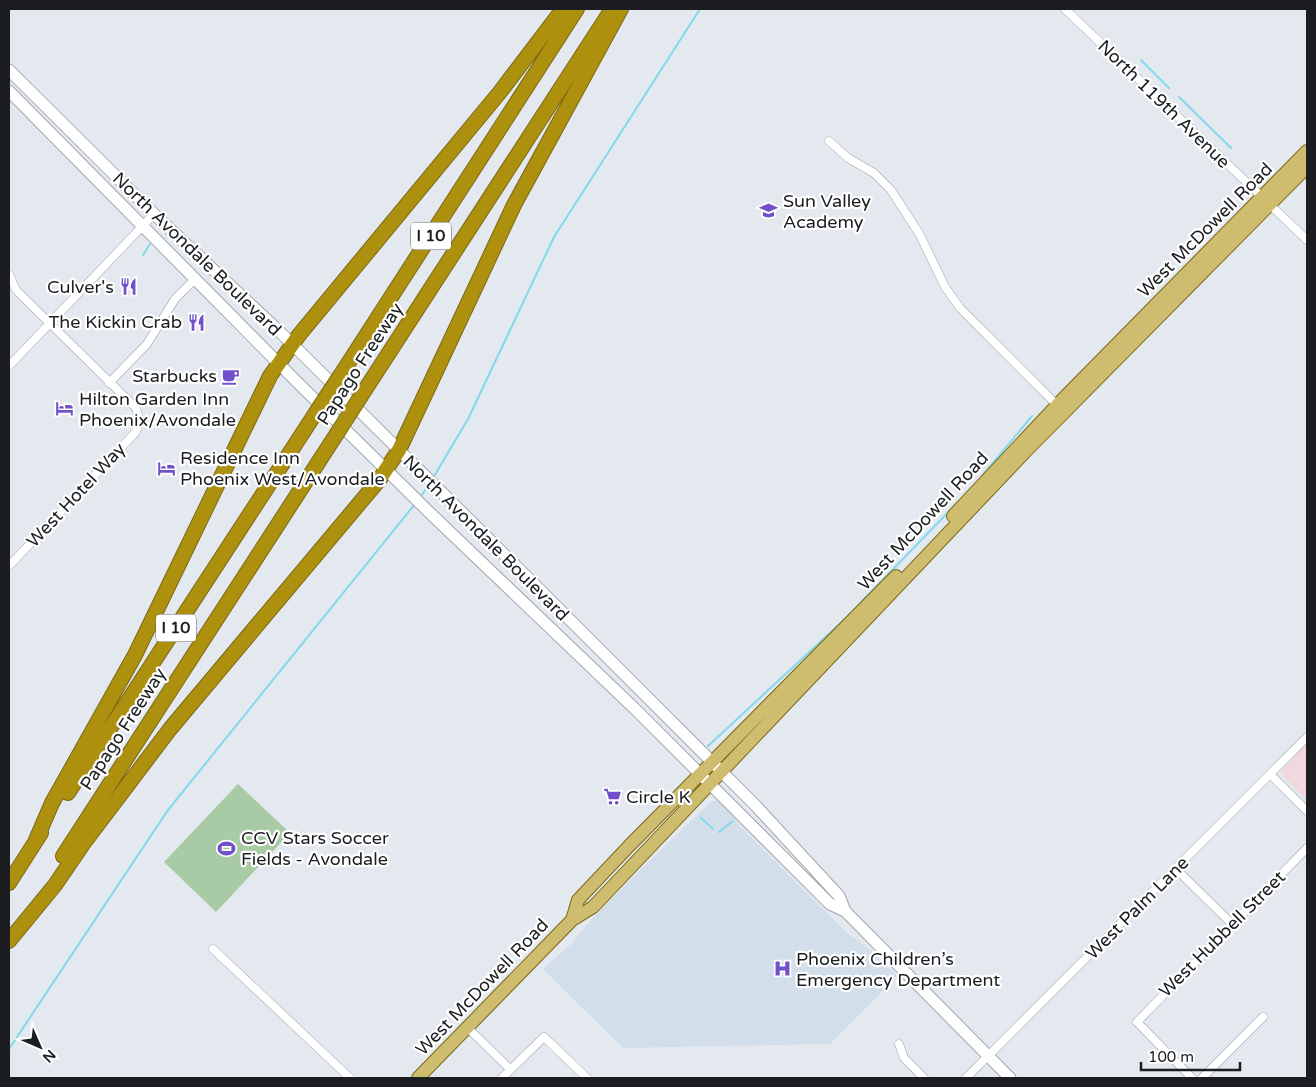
<svg xmlns="http://www.w3.org/2000/svg" width="1316" height="1087" font-family="'Varela Round',sans-serif">
	<style>
		.built { fill: #d2dfeb }
		.education { fill: #f1d7de }
		.green { fill: #a8cba5 }
		.lines { fill: none; stroke-linecap: round; stroke-linejoin: round }
		.stream { stroke: #83d8ed; stroke-width: 2 }
		.minor-casing { stroke: #a1a7ad; stroke-width: 9 }
		.secondary-casing { stroke: #a1a7ad; stroke-width: 13 }
		.primary-casing { stroke: #7b6815; stroke-width: 14 }
		.motorway-casing { stroke: #7b6815; stroke-width: 16 }
		.minor { stroke: #fff; stroke-width: 8 }
		.secondary { stroke: #fff; stroke-width: 11 }
		.primary { stroke: #cebc6f; stroke-width: 12 }
		.motorway { stroke: #ae900f; stroke-width: 14 }
		.motorway-bridge-casing { stroke: #7b6815; stroke-width: 16; stroke-linecap: butt }
		.motorway-bridge { stroke: #ae900f; stroke-width: 14 }
		.labels { text-anchor: middle; dominant-baseline: central; stroke-width: 4.5; stroke-linejoin: round; paint-order: stroke }
		.shield { fill: #fff; stroke: #5f6163; stroke-width: 1 }
		.shield-label { font-size: 16px; font-weight: bold; fill: #1b1d20 }
		.street-label { font-size: 18px; fill: #1b1d20; stroke: #fff }
		.poi-label { font-size: 18px; fill: #1b1d20; stroke: #fff; text-anchor: start }
	</style>
	<rect width="100%" height="100%" fill="#e3e9ef"/>
	<path class="built" d="M712,801H717L726,806L739,825L846,932L869,949L898,976L830,1044L623,1048L543,969L572,943L591,920L640,870Z"/>
	<path class="education" d="M1307,743V800L1284,777L1282,770Z"/>
	<path class="green" d="M238,784L290,833L216,912L164,862Z"/>
	<g class="lines">
		<path class="stream" d="M1141,60L1169,88
			M1179,97L1231,148
			M143,255L150,244
			M982,476L1032,416
			M433,478L468,419L554,237L700,9
			M421,496L428,486
			M708,746L847,617L957,503
			M701,818L713,829
			M719,832L733,821
			M9,1049L168,810L415,504"/>
		<defs>
			<path id="minor" d="M1065,9L1307,240
				M829,141L848,158L874,173L891,190L920,235L945,287L960,308L1060,408
				M9,274L16,290L136,408L140,422L135,433L9,566
				M9,366L154,214
				M109,383L147,344L175,299L196,278
				M1270,774L1307,811
				M1176,869L1232,924
				M213,949L350,1078
				M467,1027L510,1069
				M899,1044L904,1058L924,1078
				M502,1078L544,1037L587,1078
				M966,1078L1307,737
				M1192,1078L1137,1022L1307,848
				M1202,1078L1263,1017"/>
			<path id="secondary" d="M9,70L154,214L282,334L521,571L756,806L839,896L845,911
				M9,91L296,381L431,514L634,708L830,904L845,911L1010,1078"/>
			<path id="primary" d="M953,516L1057,405L1307,151
				M572,920L578,900L629,846L896,576
				M418,1078L572,920L593,907L1028,449L1307,167"/>
			<path id="motorway" d="M340,376L577,9
				M361,396L612,9
				M68,793L315,414
				M36,840L52,803L135,655L270,376L299,335L500,92L563,9
				M63,856L336,435
				M9,883L41,833
				M9,941L55,885L83,844L170,729L379,480L399,450L514,205L621,9"/>
		</defs>
		<use href="#minor" class="minor-casing"/>
		<use href="#secondary" class="secondary-casing"/>
		<use href="#primary" class="primary-casing"/>
		<use href="#motorway" class="motorway-casing"/>
		<use href="#minor" class="minor"/>
		<use href="#secondary" class="secondary"/>
		<use href="#primary" class="primary"/>
		<use href="#motorway" class="motorway"/>
		<defs>
			<path id="motorway-bridge" d="M315,414L340,376
				M336,435L361,396"/>
		</defs>
		<use href="#motorway-bridge" class="motorway-bridge-casing"/>
		<use href="#motorway-bridge" class="motorway-bridge"/>
	</g>
	<defs>
		<symbol id="school-bare" viewBox="-9 -9 18 18"><path d="M0-5L7-2L0 1L-7-2ZM-4 1L0 2.5L4 1V4Q0 6-4 4Z" fill="#7150c9" stroke="#fff" stroke-width="2.5" paint-order="stroke"/></symbol>
		<symbol id="restaurant-bare" viewBox="-9 -9 18 18"><path d="M-5-6h1v4h1v-4h1v4h1v-4h1v5L-1.5 .5V6h-2V.5L-5-1ZM5-6V6H3V1.5H1.5Q1.5-4 5-6Z" fill="#7150c9" stroke="#fff" stroke-width="2.5" paint-order="stroke"/></symbol>
		<symbol id="cafe-bare" viewBox="-9 -9 18 18"><path d="M-5.5-4.5H6V0H3Q3 3.5 0 3.5H-2.5Q-5.5 3.5-5.5 0ZM3-3.2v2h1.7v-2ZM-6 4.5H4V6H-6Z" fill="#7150c9" stroke="#fff" stroke-width="2.5" paint-order="stroke"/></symbol>
		<symbol id="hotel-bare" viewBox="-9 -9 18 18"><path d="M-6-4.5h1.5V1H6V5H4.5V3h-9V5H-6ZM-4 0a1.8 1.8 0 1 1 3.6 0ZM.5 0V-2.5h3Q6-2.5 6 0Z" fill="#7150c9" stroke="#fff" stroke-width="2.5" paint-order="stroke"/></symbol>
		<symbol id="supermarket-bare" viewBox="-9 -9 18 18"><path d="M-6-5.5h2.5l.6 2H6L4.5 2H-2.5L-4.4-4H-6ZM-1.5 3.2a1.3 1.3 0 1 0 .1 0ZM3 3.2a1.3 1.3 0 1 0 .1 0Z" fill="#7150c9" stroke="#fff" stroke-width="2.5" paint-order="stroke"/></symbol>
		<symbol id="stadium-bare" viewBox="-9 -9 18 18"><path d="M0-5a6.5 5 0 1 0 0 10a6.5 5 0 1 0 0-10ZM-3.5-1.8h7v3.6h-7Z" fill="#7150c9" stroke="#fff" stroke-width="2.5" paint-order="stroke"/></symbol>
		<symbol id="hospital-bare" viewBox="-9 -9 18 18"><path d="M-5-5h3v3.5h4V-5h3V5h-3V1.5h-4V5h-3Z" fill="#7150c9" stroke="#fff" stroke-width="2.5" paint-order="stroke"/></symbol>
	</defs>
	<g fill-rule="evenodd">
		<use href="#school-bare" x="756" y="198" width="25" height="25"/>
		<use href="#restaurant-bare" x="116" y="274" width="25" height="25"/>
		<use href="#restaurant-bare" x="184" y="310" width="25" height="25"/>
		<use href="#cafe-bare" x="218" y="364" width="25" height="25"/>
		<use href="#hotel-bare" x="52" y="396" width="25" height="25"/>
		<use href="#hotel-bare" x="154" y="456" width="25" height="25"/>
		<use href="#supermarket-bare" x="600" y="784" width="25" height="25"/>
		<use href="#stadium-bare" x="214" y="836" width="25" height="25"/>
		<use href="#hospital-bare" x="770" y="956" width="25" height="25"/>
	</g>
	<g class="labels">
		<g class="shield">
			<rect x="411" y="222.5" width="40" height="27" rx="4"/>
			<rect x="156" y="614.5" width="40" height="27" rx="4"/>
		</g>
		<g class="shield-label">
			<text x="431" y="236">I 10</text>
			<text x="176" y="628">I 10</text>
		</g>
		<g class="street-label">
			<text transform="translate(1164 104) rotate(44)">North 119th Avenue</text>
			<text transform="translate(1205 230) rotate(-45)">West McDowell Road</text>
			<text transform="translate(197 254) rotate(44)">North Avondale Boulevard</text>
			<text transform="translate(360 364) rotate(-57)">Papago Freeway</text>
			<text transform="translate(76 495) rotate(-47)">West Hotel Way</text>
			<text transform="translate(923 521) rotate(-47)">West McDowell Road</text>
			<text transform="translate(486 538) rotate(45)">North Avondale Boulevard</text>
			<text transform="translate(123 729) rotate(-57)">Papago Freeway</text>
			<text transform="translate(1137 908) rotate(-45)">West Palm Lane</text>
			<text transform="translate(1222 934) rotate(-45)">West Hubbell Street</text>
			<text transform="translate(482 987) rotate(-46)">West McDowell Road</text>
		</g>
		<g class="poi-label">
			<text x="783" y="201">Sun Valley<tspan x="783" dy="21">Academy</tspan></text>
			<text x="114" y="287" text-anchor="end">Culver's</text>
			<text x="182" y="322" text-anchor="end">The Kickin Crab</text>
			<text x="217" y="376" text-anchor="end">Starbucks</text>
			<text x="79" y="399">Hilton Garden Inn<tspan x="79" dy="21">Phoenix/Avondale</tspan></text>
			<text x="180" y="458">Residence Inn<tspan x="180" dy="21">Phoenix West/Avondale</tspan></text>
			<text x="626" y="797">Circle K</text>
			<text x="241" y="838">CCV Stars Soccer<tspan x="241" dy="21">Fields - Avondale</tspan></text>
			<text x="796" y="959">Phoenix Children’s<tspan x="796" dy="21">Emergency Department</tspan></text>
		</g>
	</g>
	<rect width="1316" height="1087" fill="none" stroke="#1b1d20" stroke-width="20"/>
	<g transform="translate(40 1047) rotate(135)" stroke="#ffffff" stroke-width="4" paint-order="stroke">
	<path d="M0-4L9 19L0 12L-9 19Z" fill="#1b1d20"/>
	<text y="-8" font-size="14" font-weight="bold" text-anchor="middle" fill="#1b1d20">N</text>
	</g>
	<path d="M1141 1062v8h99v-8" fill="none" stroke="#1b1d20" stroke-width="2.5"/>
	<text x="1148" y="1062" font-size="15" fill="#1b1d20" stroke="#ffffff" stroke-width="4" paint-order="stroke">100 m</text>
</svg>
